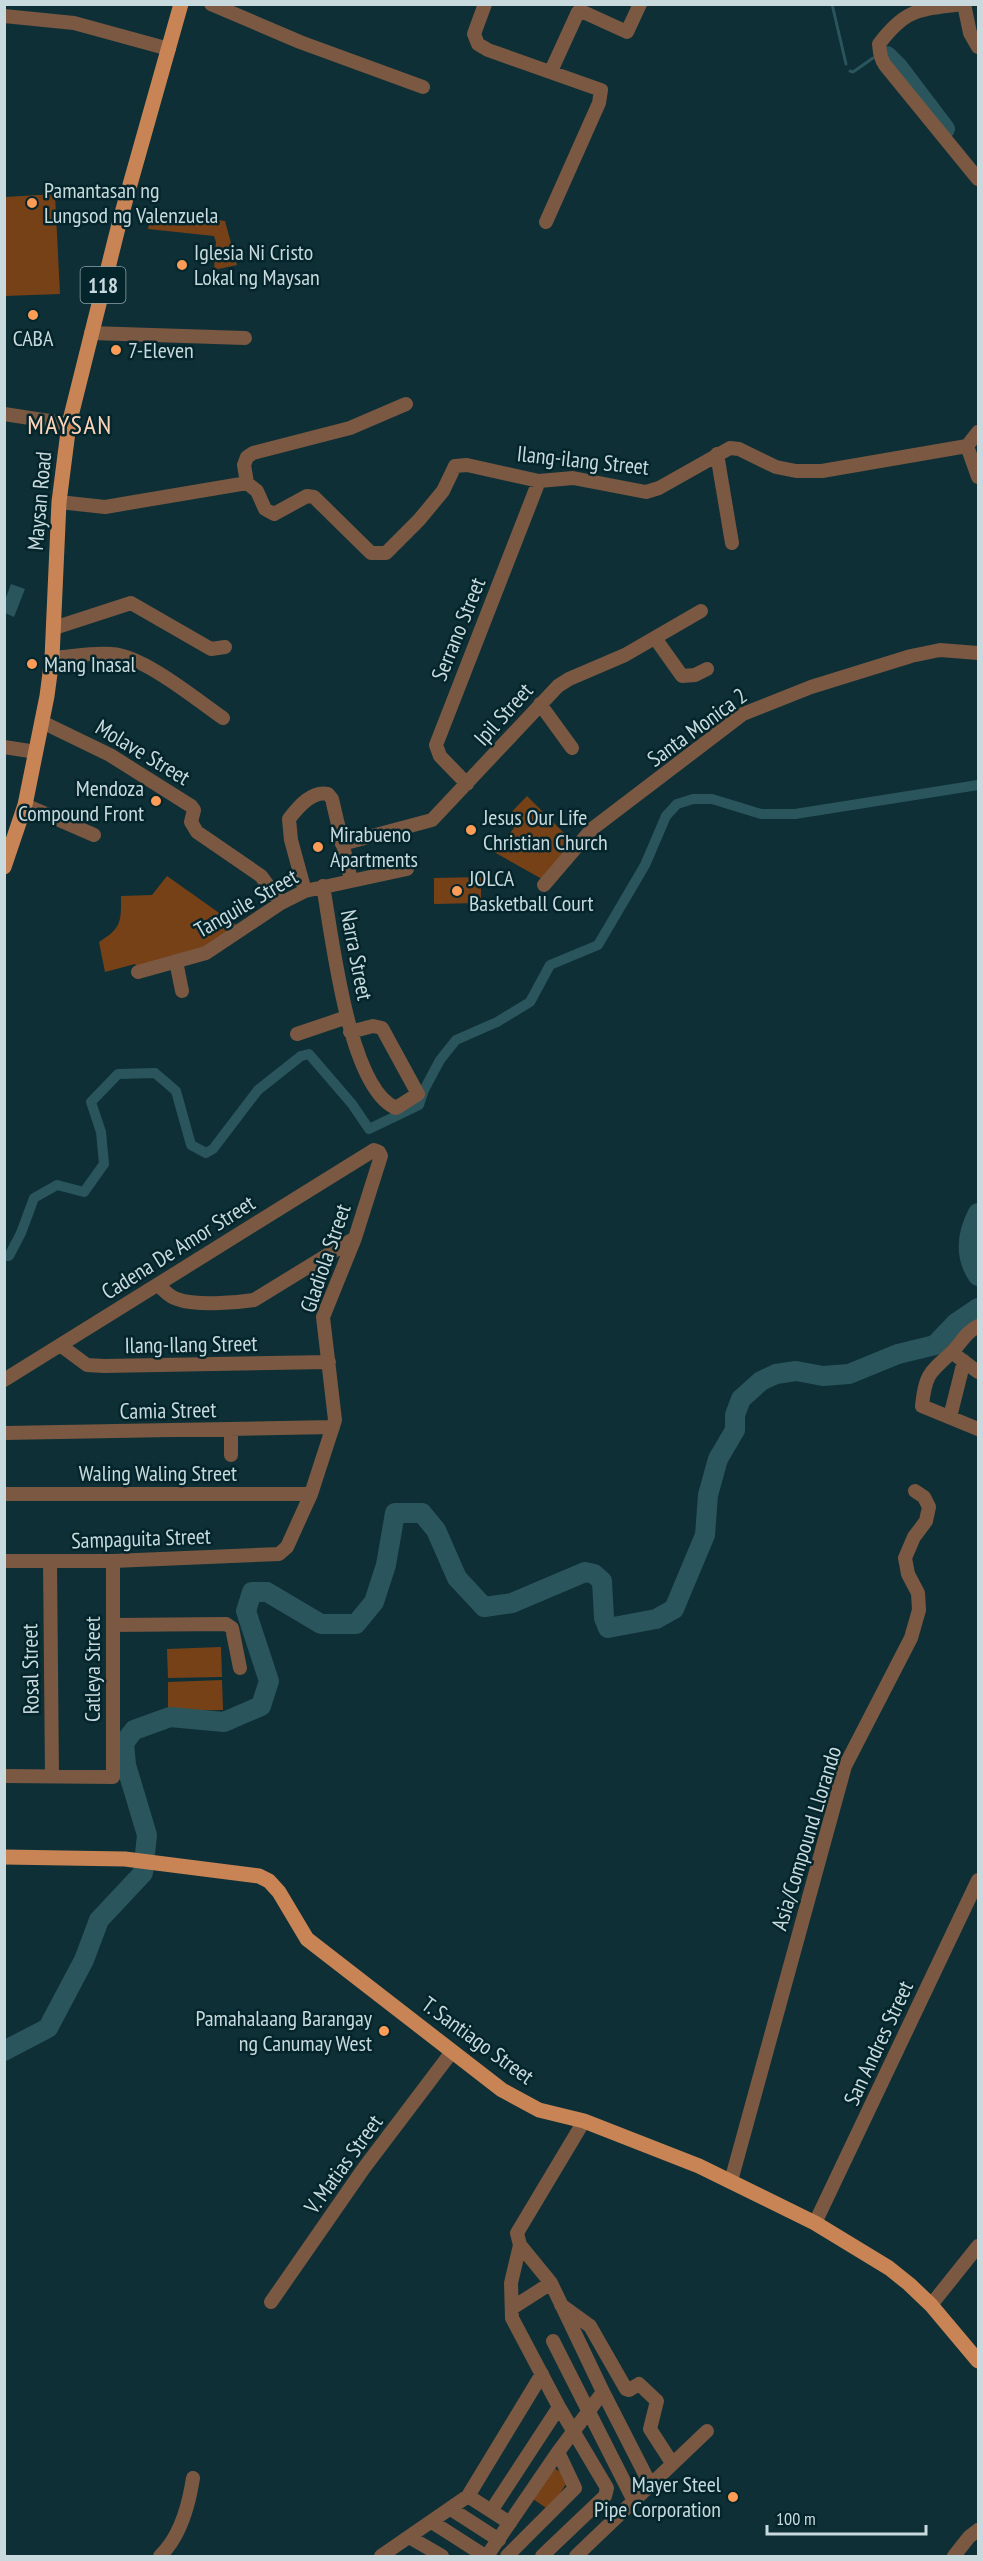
<svg xmlns="http://www.w3.org/2000/svg" width="983" height="2561" font-family="'PT Sans Narrow',sans-serif">
	<style>
		.green { fill: #774118 }
		.water { fill: #2a555d }
		.lines { fill: none; stroke-linecap: round; stroke-linejoin: round }
		.stream { stroke: #2a555d; stroke-width: 3 }
		.canal { stroke: #2a555d; stroke-width: 10 }
		.river { stroke: #2a555d; stroke-width: 20 }
		.minor { stroke: #7a5842; stroke-width: 14 }
		.major { stroke: #c98455; stroke-width: 15 }
		.poi-dot { fill: #fd9c56; stroke: #03252b; stroke-width: 2 }
		.labels { text-anchor: middle; dominant-baseline: central; stroke-width: 5; stroke-linejoin: round; paint-order: stroke }
		.shield { fill: #03252b; stroke: #8da4a8; stroke-width: 1.5 }
		.shield-label { font-size: 21px; font-weight: bold; fill: #c8dadd }
		.poi-label { font-size: 22px; fill: #c8dadd; stroke: #03252b; text-anchor: start }
		.street-label { font-size: 22px; fill: #c8dadd; stroke: #03252b }
		.quarter-label { font-size: 26px; letter-spacing: 1.5px; fill: #fed4b9; stroke: #03252b }
	</style>
	<rect width="100%" height="100%" fill="#0e2f35"/>
	<path class="green" d="M55,194L60,294L5,296V197Z
		M151,213L188,215L225,221L237,265L214,270L216,242L214,236L148,229Z
		M527,796L574,843L542,879L494,852L514,828L504,820Z
		M167,876L239,927L205,950L139,969L135,964L105,972L99,942C122,928 121,922 121,896L152,895Z
		M481,877V903L434,904V878Z
		M221,1647L222,1677L168,1678L167,1649Z
		M222,1680L223,1710L168,1711V1682Z
		M554,2468L570,2478L549,2510L533,2499Z"/>
	<path class="water" d="M11,584L25,589L14,617L5,613V600Z"/>
	<g class="lines">
		<path class="stream" d="M832,4L846,64
			M850,71L853,72L873,58"/>
		<path class="canal" d="M4,1256H9L21,1233L34,1198L57,1185L84,1192L104,1164L101,1132L91,1102L118,1074L155,1073L176,1091L191,1145L206,1153L213,1149L258,1090L301,1056L309,1054L352,1104L369,1129L419,1105L424,1090L440,1060L456,1040L497,1022L530,1002L550,965L598,945L645,865L666,816L677,804L693,799H712L761,814H795L978,785"/>
		<path class="river" d="M887,56L898,67L945,129
			M978,1213C967,1234 964,1255 978,1276
			M4,2051L48,2028L84,1960L99,1920L143,1873L147,1835L126,1765L124,1743L134,1730L170,1717L224,1722L261,1706L269,1681L246,1611L252,1592H267L321,1624H356L374,1602L386,1565L395,1513H422L436,1530L457,1578L484,1607L512,1603L585,1572L594,1574L602,1581L604,1618L608,1628L656,1619L674,1609L705,1535L708,1495L718,1459L735,1430V1415L741,1399L761,1381L776,1374L796,1371L823,1376L849,1374L898,1354L935,1345L956,1323L978,1308"/>
		<path class="minor" d="M211,4L300,42L423,87
			M485,4L474,34L478,44L488,50L601,90L599,103L546,222
			M963,4C920,10 907,7 879,44C880,52 880,58 885,65L978,179
			M964,4L970,33L978,47
			M4,16L74,23L169,49
			M551,71L578,12L581,11L627,32L640,4
			M91,333L245,338
			M4,414L69,424
			M967,446L978,477
			M717,454L732,543
			M247,483L244,465L247,457L253,453L350,428L406,404
			M59,502L105,507L247,483L257,491L265,509L274,514L307,496L314,497L371,553H386L419,520L443,491L455,466L467,465L539,481L573,478L646,492L659,488L730,448L739,449L776,467L796,471H822L967,446L978,432
			M54,628L131,603L211,649L225,647
			M655,638L682,676L695,675L707,669
			M52,658C71,657 92,652 112,654C144,656 197,700 223,718
			M540,704L572,748
			M42,722L110,755L191,806L194,810L191,822L197,832L261,876L281,903
			M4,747L36,752
			M467,784L440,756L436,745L539,481
			M25,805L94,835
			M342,844L432,820L558,686L569,679L625,655L701,611
			M544,885L592,829L743,714L811,687L911,656L940,650L978,653
			M323,886C332,934 348,1088 396,1108L418,1094L382,1028L373,1026L350,1032
			M305,891L291,840L289,819C298,807 312,790 328,794L332,799L351,880
			M176,961L182,991
			M138,972L206,953L281,903L305,891L407,869
			M297,1034L347,1017
			M158,1285C164,1290 169,1297 177,1299C195,1306 235,1303 254,1300L355,1238
			M978,1326C966,1332 961,1343 951,1353C929,1373 925,1375 922,1406L978,1429
			M60,1345L87,1365L104,1366L329,1362
			M958,1357L978,1372
			M4,1380L374,1150L379,1152L381,1156L355,1238L323,1317L335,1420L311,1494L287,1547L279,1554L113,1561H4
			M950,1417L964,1361
			M231,1430V1455
			M4,1433L333,1427
			M4,1494H311
			M50,1561L52,1776
			M113,1625L226,1624L232,1628L240,1668
			M4,1776L113,1777V1561
			M584,2121L517,2233L520,2245L551,2283L603,2392L650,2484
			M731,2181L845,1766L911,1638L919,1610L918,1593L908,1574L905,1558L914,1537L926,1521L929,1507L924,1497L915,1491
			M815,2223L978,1880
			M520,2245L511,2283L512,2318L559,2407L607,2488L605,2496L542,2556
			M271,2302L364,2168L451,2053
			M561,2305L590,2326L626,2389L629,2390L639,2384L657,2401L650,2429L672,2463
			M931,2305L978,2246
			M512,2308L551,2283
			M553,2341L633,2499
			M468,2496L510,2523
			M451,2509L499,2540
			M491,2511L559,2407
			M432,2522L485,2556
			M409,2537L442,2556
			M160,2556C180,2537 189,2504 193,2478
			M381,2556L468,2496L542,2374
			M487,2556L558,2452L603,2392
			M507,2556L575,2488L558,2452
			M576,2556L707,2431
			M954,2556L969,2537L978,2530"/>
		<path class="major" d="M4,867L25,805L47,696L52,658L59,502L69,424L120,220L181,4
			M4,1857L125,1859L259,1876L269,1881L279,1892L307,1939L502,2090L539,2110L584,2121L699,2166L815,2223L889,2268L909,2284L931,2305L978,2361"/>
	</g>
	<g class="poi-dot">
		<circle cx="32" cy="203" r="6"/>
		<circle cx="182" cy="265" r="6"/>
		<circle cx="33" cy="315" r="6"/>
		<circle cx="116" cy="350" r="6"/>
		<circle cx="32" cy="664" r="6"/>
		<circle cx="156" cy="801" r="6"/>
		<circle cx="471" cy="830" r="6"/>
		<circle cx="318" cy="847" r="6"/>
		<circle cx="457" cy="891" r="6"/>
		<circle cx="384" cy="2031" r="6"/>
		<circle cx="733" cy="2497" r="6"/>
	</g>
	<g class="labels">
		<rect class="shield" x="80.5" y="267" width="45" height="36" rx="4.5"/>
		<g class="shield-label">
			<text x="103" y="285">118</text>
		</g>
		<g class="poi-label">
			<text x="44" y="190">Pamantasan ng<tspan x="44" dy="25">Lungsod ng Valenzuela</tspan></text>
			<text x="194" y="252">Iglesia Ni Cristo<tspan x="194" dy="25">Lokal ng Maysan</tspan></text>
			<text x="33" y="338" text-anchor="middle">CABA</text>
			<text x="128" y="350">7-Eleven</text>
			<text x="44" y="664">Mang Inasal</text>
			<text x="144" y="788" text-anchor="end">Mendoza<tspan x="144" dy="25">Compound Front</tspan></text>
			<text x="483" y="817">Jesus Our Life<tspan x="483" dy="25">Christian Church</tspan></text>
			<text x="330" y="834">Mirabueno<tspan x="330" dy="25">Apartments</tspan></text>
			<text x="469" y="878">JOLCA<tspan x="469" dy="25">Basketball Court</tspan></text>
			<text x="372" y="2018" text-anchor="end">Pamahalaang Barangay<tspan x="372" dy="25">ng Canumay West</tspan></text>
			<text x="721" y="2484" text-anchor="end">Mayer Steel<tspan x="721" dy="25">Pipe Corporation</tspan></text>
		</g>
		<g class="street-label">
			<text transform="translate(583 460) rotate(6)">Ilang-ilang Street</text>
			<text transform="translate(39 501) rotate(-85)">Maysan Road</text>
			<text transform="translate(458 629) rotate(-68)">Serrano Street</text>
			<text transform="translate(503 714) rotate(-48)">Ipil Street</text>
			<text transform="translate(697 727) rotate(-36)">Santa Monica 2</text>
			<text transform="translate(143 752) rotate(31)">Molave Street</text>
			<text transform="translate(246 903) rotate(-30)">Tanguile Street</text>
			<text transform="translate(357 955) rotate(79)">Narra Street</text>
			<text transform="translate(178 1247) rotate(-32)">Cadena De Amor Street</text>
			<text transform="translate(325 1258) rotate(-71)">Gladiola Street</text>
			<text transform="translate(191 1344) rotate(-1)">Ilang-Ilang Street</text>
			<text transform="translate(168 1410) rotate(-1)">Camia Street</text>
			<text x="158" y="1473">Waling Waling Street</text>
			<text transform="translate(141 1538) rotate(-2)">Sampaguita Street</text>
			<text transform="translate(30 1669) rotate(-91)">Rosal Street</text>
			<text transform="translate(92 1669) rotate(-90)">Catleya Street</text>
			<text transform="translate(806 1838) rotate(-73)">Asia/Compound Llorando</text>
			<text transform="translate(478 2040) rotate(36)">T. Santiago Street</text>
			<text transform="translate(878 2043) rotate(-65)">San Andres Street</text>
			<text transform="translate(343 2164) rotate(-54)">V. Matias Street</text>
		</g>
		<g class="quarter-label">
			<text x="70" y="424">MAYSAN</text>
		</g>
	</g>
	<rect width="983" height="2561" fill="none" stroke="#c8dadd" stroke-width="12"/>
	<path d="M767 2525v9h159v-9" fill="none" stroke="#c8dadd" stroke-width="3"/>
	<text x="776" y="2525" font-size="18" fill="#c8dadd" stroke="#03252b" stroke-width="4.5" paint-order="stroke">100 m</text>
</svg>
